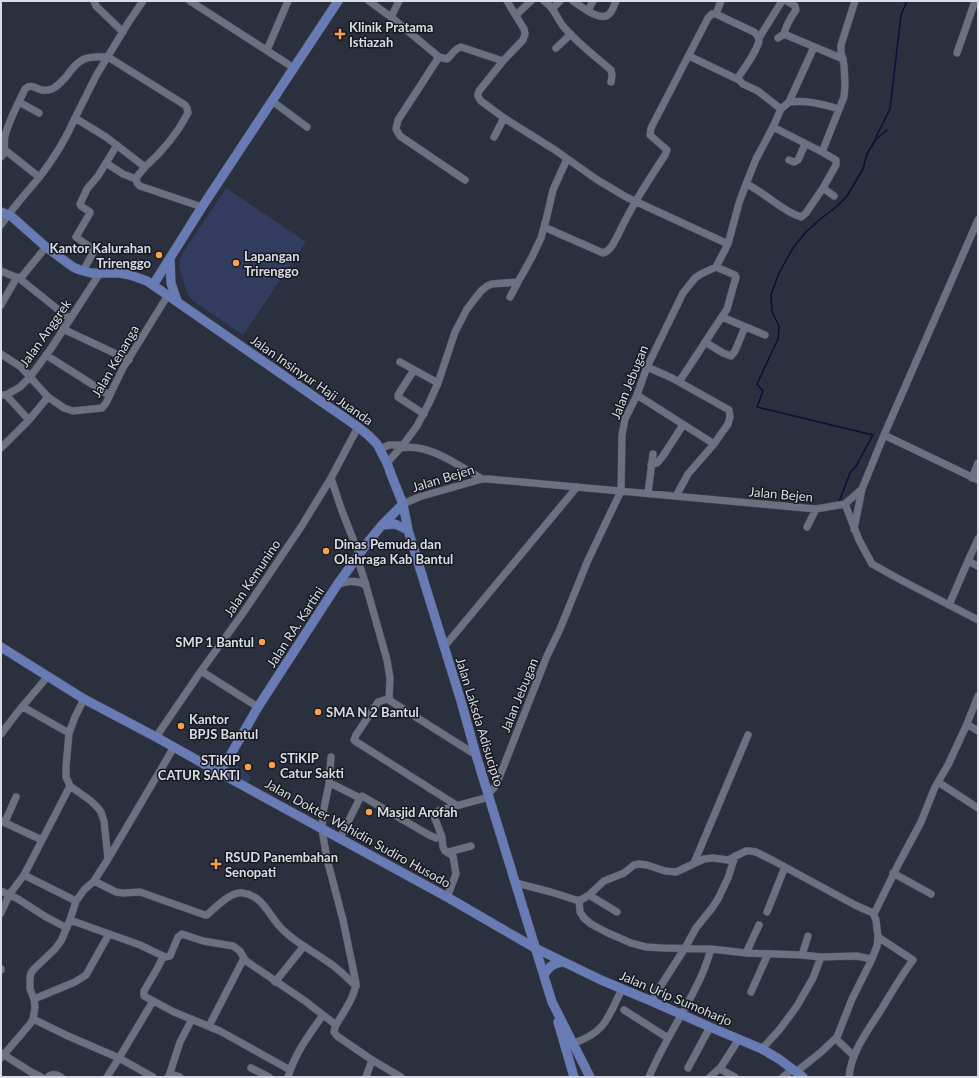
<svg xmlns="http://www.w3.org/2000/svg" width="979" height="1078" font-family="Lato,sans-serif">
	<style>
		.green { fill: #313c5f }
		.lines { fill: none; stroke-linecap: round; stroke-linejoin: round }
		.stream { stroke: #081035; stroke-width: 1.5 }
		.minor-casing { stroke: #474b57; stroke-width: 8 }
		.major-casing { stroke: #474b57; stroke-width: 10 }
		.minor { stroke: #6c7182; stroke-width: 7 }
		.major { stroke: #697bb5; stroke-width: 9 }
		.poi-dot { fill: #fa9f4e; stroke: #16191f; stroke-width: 1.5 }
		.labels { text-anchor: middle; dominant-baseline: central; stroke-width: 3; stroke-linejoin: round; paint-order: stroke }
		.poi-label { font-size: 13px; font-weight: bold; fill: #dadde6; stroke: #16191f; text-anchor: start }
		.street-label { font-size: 13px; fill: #dadde6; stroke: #16191f }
	</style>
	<rect width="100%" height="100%" fill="#2b303f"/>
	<path class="green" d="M226,188L306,242L243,335L193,301L187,293L179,267L180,259L182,254Z
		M237,739L244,742L232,762L251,777L245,788L219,773Z"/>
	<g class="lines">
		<path class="stream" d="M876,137L890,109L901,15L907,1
			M839,502L850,473L856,466L873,435L757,407L763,391L757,384L778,339L779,326L772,312L771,295L779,273L793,248L805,233L819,220L835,208L847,196L863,169L867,154L876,139L887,130"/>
		<defs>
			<path id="minor" d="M94,1L96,6L123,32
				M190,1L294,68
				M369,1L391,17L439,57L447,59C452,55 454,49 461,47L503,61
				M507,1L524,29L525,34L523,40L503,61L479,91C477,96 478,97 481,101L504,118L555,150L596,179L626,197L728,244
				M544,1C554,7 556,17 563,26C575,41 596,57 611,70L612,75L611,82
				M573,1C581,6 602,24 610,13C613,10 614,5 616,1
				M553,8L560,1
				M588,10L593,1
				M716,14L721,1
				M516,15L531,1
				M391,17L399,1
				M784,34C786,25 791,17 796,10L795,6L787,1
				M759,38L782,1
				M778,38L784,34L843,59
				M556,48L571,34
				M267,50L288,1
				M957,53L975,1
				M689,56L739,80
				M439,57L398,120L396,129L400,136L465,180
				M272,101L307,127
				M19,102L39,113
				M789,102C807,100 822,104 839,109
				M75,118L96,76L128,23L143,1
				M773,127L781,109
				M494,137L504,118
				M5,150L39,177
				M822,152L836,160V165L823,188L834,196
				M1,157C7,151 3,144 5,136C9,120 18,104 25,89C32,83 36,89 42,90C46,91 49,90 52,89C58,86 61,82 66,77C79,58 85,56 108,57L185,105L187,108L188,113C177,134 162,152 145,167
				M789,160L794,162L798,160L805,144
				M106,163L123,174L136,179
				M746,184C765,192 781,211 801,217L806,213L823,188
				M1,225C12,209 25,194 38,179C52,161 66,139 75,118L106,137L145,167L136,178L137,183L140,186L202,207
				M544,227L603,253C611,251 614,242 618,235C631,207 648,181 665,155L667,150L650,135L651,128L708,18L712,14H716L754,32C757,35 759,36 759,40C759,47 744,69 739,76V80L743,84L758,91L781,109L789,102L814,47
				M1,271L20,279L70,319
				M83,271L94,251V250L76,237L90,213V212L81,206L80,204L87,189L98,176L117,145
				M20,279L46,247
				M510,297L518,282
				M1,305L17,277
				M722,317L765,335
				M63,329L129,360
				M705,342L723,353L731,356L735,351L745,327
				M1,354L21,367L48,397L64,408L73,411L102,408L106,403L123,368L168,295
				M46,355L109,395
				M400,362L438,383
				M647,367L672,378L729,410L730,417L728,424L714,444L688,474L676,496
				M414,370L398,395V397L424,414
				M679,382L727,309L736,277L735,275L716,267
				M1,395H6L20,387L30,377L50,350L100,273
				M6,395L29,420
				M637,395L714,444
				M884,435L978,480
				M1,448L29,420L48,397
				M401,448C408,447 415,447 423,449C441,453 465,469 482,479
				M380,449L389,445H403
				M387,463L403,445L417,426L429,403L438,383L455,332L467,309L481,291L487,286L492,284L518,282L532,257L541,238L546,220L553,190L567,159
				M651,465L657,463L663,456L683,425
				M331,478L342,511L359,554
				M972,478L978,463
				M648,493L653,454
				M403,504L419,497L482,479H488L816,509L845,504L862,489L884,435L978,220
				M845,504L859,540L872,564L899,579L978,620
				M807,527L816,509
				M854,529L862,489
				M357,557L365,582L387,660L390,678L389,700
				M968,561L978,566
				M337,585C347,580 356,580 366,585
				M949,605L968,561L978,539
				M444,647L577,487
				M201,671L258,707
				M23,707L69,733
				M967,724L978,731
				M1,734L17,713L48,676
				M156,737L201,671L243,613L301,527L331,478L358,427
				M331,757L329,784L323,813L322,829L327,859L343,920L356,983C355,997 342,1014 335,1027L334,1032L337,1036L372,1060L401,1077
				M938,782L978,808
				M329,784L334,785L360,798
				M488,794L494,788L497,783L547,656L560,629L588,560L621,491L622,435L625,419L637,395L647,367L683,293L695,278L701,274L716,267L728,244L739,203L746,184L756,159L773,127L822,152L844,97L845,85L844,65L841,52V45L855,1
				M456,805L355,741L354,740L356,735L378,702L387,699L389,700L476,755
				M1,821L42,840
				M5,822L16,797
				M340,838L360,798L362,796L429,835L436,838L442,837
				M449,852L471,846
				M108,859L174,747
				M694,863L748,735
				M893,873L931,894
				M24,875L76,901
				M94,881L116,892L123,893L140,892L205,915H207C216,907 231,891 243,893C264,896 269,917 283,930C296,943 313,951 328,962C338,968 347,978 356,986
				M516,883L551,892L576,900H581L589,895L604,881L624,873L634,865L639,864L647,865L665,871L676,872L704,859L713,858L728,860L746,851H750L756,852L772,860L855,905L873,913L876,920L878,937L877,946L872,959L852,999L837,1037L820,1053L796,1072
				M1,891L18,899L46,917L67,928
				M589,895L617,912
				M447,897L456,874L453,856L445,851L443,847L442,837L434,816L436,812L441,810L489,797
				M579,900L580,912L584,918L591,924L608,933L631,943L646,947L663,948L711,949L746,953L802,955L821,957L856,956L872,959
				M767,912L785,867
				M1,913L9,895L24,875L70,786
				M874,914L898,865L921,822L935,787L948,765L967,724L978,696
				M70,920L140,945L165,957L170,956L178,937L182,934L203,941L233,946L240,951L245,960L249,963L305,1001L336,1025
				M746,953L759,925
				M802,955L808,936
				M163,957L158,967L144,991V996L174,1012L220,1031L290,1070
				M1,969V970
				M275,982L304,946
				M751,992L768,954
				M34,999L75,982L86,975L109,934
				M651,1001L685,948L696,928L712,908L718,899L728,878L735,856
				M624,1010L668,1038
				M33,1019L68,1036L119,1058L107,1077
				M209,1026L244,958
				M836,1039L854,1056
				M574,1043C606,1032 608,1017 622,989
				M762,1049L780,1029L797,1006L813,978L821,957
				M1,1053L31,1072L41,1077
				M1,1058L30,1024L33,1019L35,1008L34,999L30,989V978L31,973L34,969L55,949L61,941L70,920L76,901L84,890L94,881L108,859L104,821L101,812L98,808L91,801L70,786L66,777V767L69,733L75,717L84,699
				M251,1068L269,1077
				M688,1068L710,1027
				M720,1069L735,1077
				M169,1076L180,1042L192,1019
				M48,1077C52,1073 56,1074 61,1077
				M153,1077L119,1058L153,1001
				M168,1077L174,1075L180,1077
				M288,1077C295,1053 309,1035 323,1015
				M366,1077L372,1060
				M649,1077C662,1046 680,1019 695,989C702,976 707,963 711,949
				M710,1077L721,1067L739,1039
				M783,1077L793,1069
				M849,1077C851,1052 868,1030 881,1010C891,993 901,976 913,960L878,937"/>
			<path id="major" d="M1,212L11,216L46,247L73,267L80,270L91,273H119L130,275L147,281L358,427L368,435L377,444L387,463L392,477L403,504L408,530L461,701L476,755L552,1002L590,1077
				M170,258L171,283L177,301
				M153,285L202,207L338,1
				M382,525L395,524L408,530
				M1,647L84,699L156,737L220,773L447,897L535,948L601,980L651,1001L710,1027L762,1049L779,1059L803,1077
				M220,773L258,707L337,585L368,542L382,525L403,504
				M544,975C549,967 553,963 563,962
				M558,1022L574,1077"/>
		</defs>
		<use href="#minor" class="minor-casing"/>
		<use href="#major" class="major-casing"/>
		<use href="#minor" class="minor"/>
		<use href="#major" class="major"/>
	</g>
	<g class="poi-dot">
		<path d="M338 28h4v4h4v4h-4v4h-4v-4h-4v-4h4z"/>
		<circle cx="159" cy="255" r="4"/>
		<circle cx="236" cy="263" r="4"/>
		<circle cx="326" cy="551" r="4"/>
		<circle cx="262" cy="642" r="4"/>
		<circle cx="318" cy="712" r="4"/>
		<circle cx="181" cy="726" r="4"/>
		<circle cx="272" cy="765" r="4"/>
		<circle cx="248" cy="767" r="4"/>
		<circle cx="369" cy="812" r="4"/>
		<path d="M214 858h4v4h4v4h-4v4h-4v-4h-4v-4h4z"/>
	</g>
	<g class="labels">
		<g class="poi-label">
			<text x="349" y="27">Klinik Pratama<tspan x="349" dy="15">Istiazah</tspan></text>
			<text x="151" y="248" text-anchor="end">Kantor Kalurahan<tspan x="151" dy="15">Trirenggo</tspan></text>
			<text x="244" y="256">Lapangan<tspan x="244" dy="15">Trirenggo</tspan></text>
			<text x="334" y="544">Dinas Pemuda dan<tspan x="334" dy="15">Olahraga Kab Bantul</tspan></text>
			<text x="254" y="642" text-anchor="end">SMP 1 Bantul</text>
			<text x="326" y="712">SMA N 2 Bantul</text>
			<text x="189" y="719">Kantor<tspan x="189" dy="15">BPJS Bantul</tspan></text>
			<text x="280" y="758">STiKIP<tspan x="280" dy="15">Catur Sakti</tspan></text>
			<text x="240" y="760" text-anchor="end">STiKIP<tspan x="240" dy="15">CATUR SAKTI</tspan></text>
			<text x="377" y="812">Masjid Arofah</text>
			<text x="225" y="857">RSUD Panembahan<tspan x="225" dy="15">Senopati</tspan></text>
		</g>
		<g class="street-label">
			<text transform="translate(45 333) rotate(-55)">Jalan Anggrek</text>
			<text transform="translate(115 361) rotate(-60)">Jalan Kenanga</text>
			<text transform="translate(312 380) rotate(35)">Jalan Insinyur Haji Juanda</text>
			<text transform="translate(629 382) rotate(-68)">Jalan Jebugan</text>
			<text transform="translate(443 478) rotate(-17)">Jalan Bejen</text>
			<text transform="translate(781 494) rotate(5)">Jalan Bejen</text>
			<text transform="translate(252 578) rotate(-56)">Jalan Kemunino</text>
			<text transform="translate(295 627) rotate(-57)">Jalan RA. Kartini</text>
			<text transform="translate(519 695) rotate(-68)">Jalan Jebugan</text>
			<text transform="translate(480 722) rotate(73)">Jalan Laksda Adisucipto</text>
			<text transform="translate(358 833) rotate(29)">Jalan Dokter Wahidin Sudiro Husodo</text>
			<text transform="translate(676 998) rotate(23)">Jalan Urip Sumoharjo</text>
		</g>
	</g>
	<rect width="979" height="1078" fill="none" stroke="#dadde6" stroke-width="4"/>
</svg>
